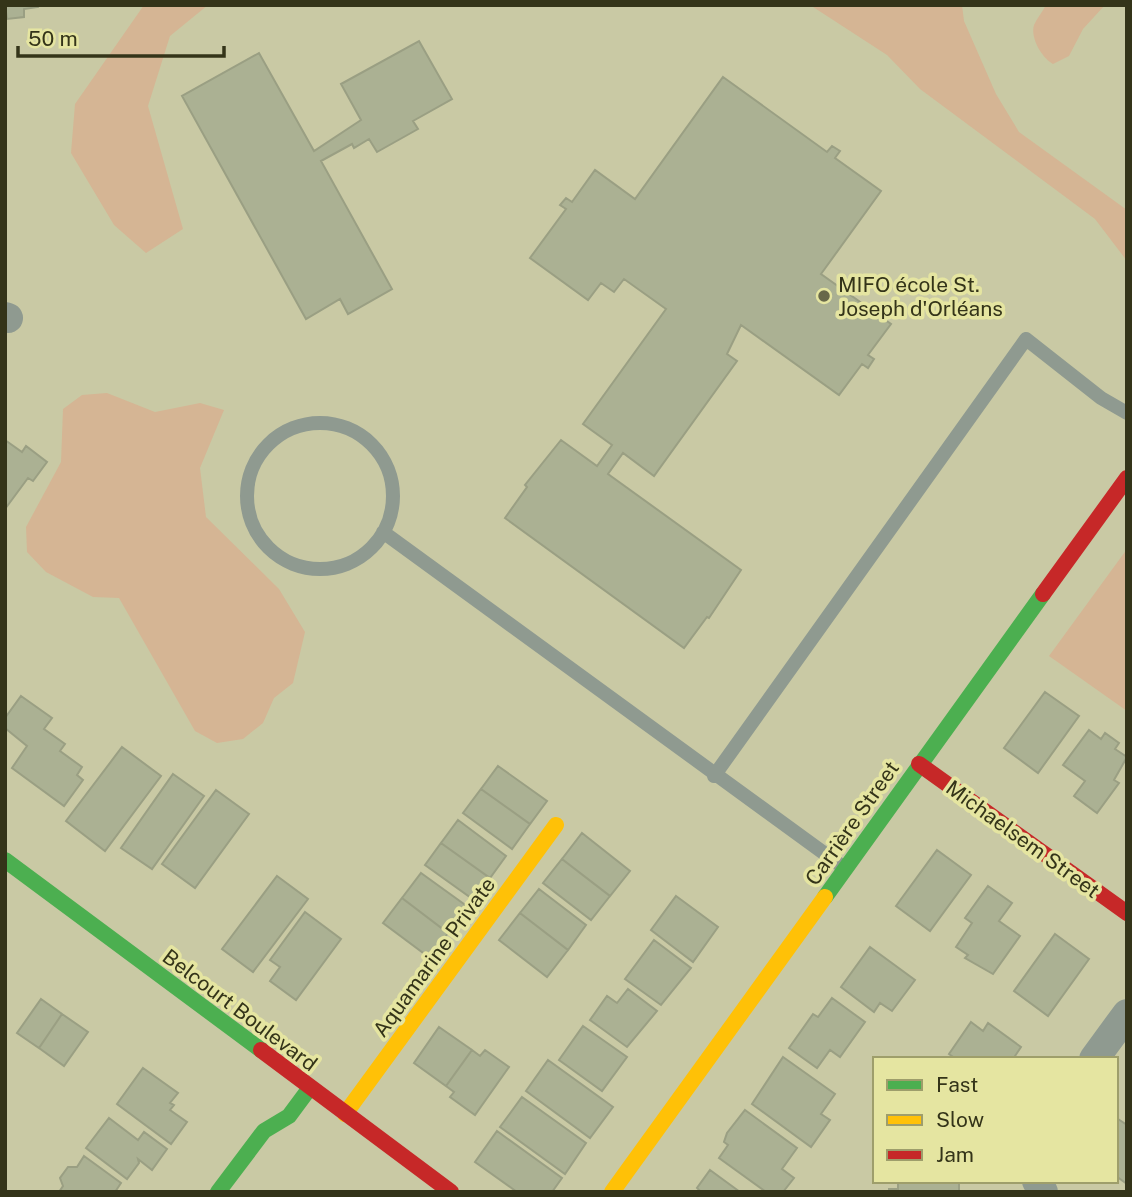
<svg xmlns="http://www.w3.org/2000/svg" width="1132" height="1197" font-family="'Public Sans',sans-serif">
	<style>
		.green { fill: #d5b594 }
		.building { fill: #abb193; stroke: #9a9f83; stroke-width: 2 }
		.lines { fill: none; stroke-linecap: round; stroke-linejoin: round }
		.lane { stroke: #8f9a90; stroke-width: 14 }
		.street { stroke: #8f9a90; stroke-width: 30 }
		.fast { stroke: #4caf50; stroke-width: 16 }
		.slow { stroke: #ffc107; stroke-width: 16 }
		.jam { stroke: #c62828; stroke-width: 16 }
		.poi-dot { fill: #68684a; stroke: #e5e5a1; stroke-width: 2.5 }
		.labels { text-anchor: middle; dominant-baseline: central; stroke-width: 7; stroke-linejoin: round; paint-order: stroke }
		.poi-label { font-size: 21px; fill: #343419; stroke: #e5e5a1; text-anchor: start }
		.street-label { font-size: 21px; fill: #343419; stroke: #e5e5a1 }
	</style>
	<rect width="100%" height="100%" fill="#c9c9a4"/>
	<path class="green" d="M144,5H208L170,36L148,106L183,229L146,253L114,225L71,153L75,104Z
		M810,5H962L964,21L996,94L1019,132L1127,210V261L1095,219L920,89L887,55Z
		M1046,5H1105L1083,29L1069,56L1053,64C1042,58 1030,38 1034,25C1037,18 1043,11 1046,5Z
		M107,393L155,412L200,403L224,410L200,468L206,517L279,589L305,632L293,683L274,698L263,723L243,739L217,743L195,731L119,598L93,597L46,572L27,552L26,527L61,462L63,409L82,395Z
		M1127,549V711L1049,656Z"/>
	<path class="building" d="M5,5H38V7L24,9V17L7,19Z
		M419,41L452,99L413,121L418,129L377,152L369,139L354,148L352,144L321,161L392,289L348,314L340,299L306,319L182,96L259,53L314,151L361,120L341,84Z
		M723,77L827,152L832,146L840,151L835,158L881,191L821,274L891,324L868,355L874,359L868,368L862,364L839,395L741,325L727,354L737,361L654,476L623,453L608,474L741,570L709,618L707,617L684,648L505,518L527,487L525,485L561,440L597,466L612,445L583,424L666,309L624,279L614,292L601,283L588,300L530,258L566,209L560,205L566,198L572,202L595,170L635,199Z
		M5,440L22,452L26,446L47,462L33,481L28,478L5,509Z
		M1045,692L1079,716L1038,773L1004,748Z
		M21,696L52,718L44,729L65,744L60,751L82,767L77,775L83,780L64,806L12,768L27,746L5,728V718Z
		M1089,730L1101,739L1105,733L1119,743L1115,749L1127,757L1114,780L1119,783L1097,813L1074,796L1085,781L1063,765Z
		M122,747L161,776L105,851L66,821Z
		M498,766L547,801L530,824L481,789Z
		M173,774L204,796L152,869L121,848Z
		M481,789L530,824L512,849L463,813Z
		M216,790L249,814L195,888L162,864Z
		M458,820L506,856L490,878L441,843Z
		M582,833L630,871L610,896L562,859Z
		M441,843L490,878L474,900L425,865Z
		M937,850L971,875L930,931L896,906Z
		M562,859L610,896L591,920L543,883Z
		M421,873L468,907L448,933L402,898Z
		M277,876L308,899L253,972L222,949Z
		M988,886L1012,903L999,921L1020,936L993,974L965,958L968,955L956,947L972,923L965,918Z
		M539,889L586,925L568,950L520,913Z
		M676,896L718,927L693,962L651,930Z
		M402,898L448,933L430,958L383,923Z
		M305,912L341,939L296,1000L270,981L280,967L270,960Z
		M520,913L568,950L547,977L499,940Z
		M1055,934L1089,959L1048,1016L1014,991Z
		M654,940L691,968L661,1005L625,979Z
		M870,947L915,980L892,1011L880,1003L874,1012L841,987Z
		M628,989L657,1011L627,1047L590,1020L607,996L617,1003Z
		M832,998L865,1022L840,1057L830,1050L817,1068L789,1048L813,1014L818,1017Z
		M41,999L62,1014L39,1048L17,1033Z
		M62,1014L88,1032L64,1066L39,1048Z
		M971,1022L983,1031L988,1023L1021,1047L1013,1059H956L949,1054Z
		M583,1026L627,1057L602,1091L559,1060Z
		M439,1027L472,1050L446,1086L414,1063Z
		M472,1050L480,1056L485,1050L509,1067L475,1115L450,1097L454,1092L446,1086Z
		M783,1057L835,1094L821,1114L830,1120L811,1147L752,1104Z
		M548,1060L613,1107L590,1138L526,1091Z
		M143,1068L178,1093L170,1103L174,1105L170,1110L187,1122L171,1144L117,1104Z
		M522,1097L586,1143L565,1174L500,1127Z
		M745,1110L797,1148L782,1169L794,1178L783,1192H766L719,1158L728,1145L724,1142L727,1133Z
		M109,1118L138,1140L144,1132L167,1149L152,1170L138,1159L139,1163L127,1179L86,1148Z
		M1118,1119L1127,1125V1184L1116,1176Z
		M497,1131L562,1178L552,1192H517L475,1162Z
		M84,1156L121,1183L115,1192H59L63,1186L60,1178L68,1167H77Z
		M710,1170L740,1192H701L697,1188Z
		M898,1181H959V1192H889V1189H898Z"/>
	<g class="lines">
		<path class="lane" d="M247 496a73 73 0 1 1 146 0a73 73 0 1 1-146 0Z
			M383,532L843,867
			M714,776L1026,339L1101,398L1127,413"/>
		<path class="street" d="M5,317L8,318
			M1094,1059L1127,1014
			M1037,1181L1043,1192"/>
		<path class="fast" d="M5,860L261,1050
			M825,897L1043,594
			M218,1192L264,1131L289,1116L309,1089"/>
		<path class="slow" d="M345,1114L556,825
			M612,1192L825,897"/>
		<path class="jam" d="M1043,594L1127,478
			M919,764L1127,913
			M261,1050L451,1192"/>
	</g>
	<circle class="poi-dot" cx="824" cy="296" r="7"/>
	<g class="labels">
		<g class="poi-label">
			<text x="838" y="284">MIFO école St.<tspan x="838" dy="24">Joseph d'Orléans</tspan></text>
		</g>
		<g class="street-label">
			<text transform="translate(852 823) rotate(-55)">Carrière Street</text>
			<text transform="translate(1023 839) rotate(36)">Michaelsem Street</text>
			<text transform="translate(434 957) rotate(-54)">Aquamarine Private</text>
			<text transform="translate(240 1010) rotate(37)">Belcourt Boulevard</text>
		</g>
	</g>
	<rect width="1132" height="1197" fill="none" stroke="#343419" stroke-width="14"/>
	<rect x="873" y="1057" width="245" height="126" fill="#e5e5a1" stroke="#9e9e6b" stroke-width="2"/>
	<rect x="887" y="1080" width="35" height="10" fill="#4caf50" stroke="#9e9e6b" stroke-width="2"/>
	<text x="936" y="1092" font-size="21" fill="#343419">Fast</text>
	<rect x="887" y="1115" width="35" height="10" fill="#ffc107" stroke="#9e9e6b" stroke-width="2"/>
	<text x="936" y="1127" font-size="21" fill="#343419">Slow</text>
	<rect x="887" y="1150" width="35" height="10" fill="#c62828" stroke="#9e9e6b" stroke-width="2"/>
	<text x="936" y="1162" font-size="21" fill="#343419">Jam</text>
	<path d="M18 46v10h206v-10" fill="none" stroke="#343419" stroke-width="3.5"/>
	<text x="28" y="46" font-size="21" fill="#343419" stroke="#e5e5a1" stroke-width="5" paint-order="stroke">50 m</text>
</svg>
